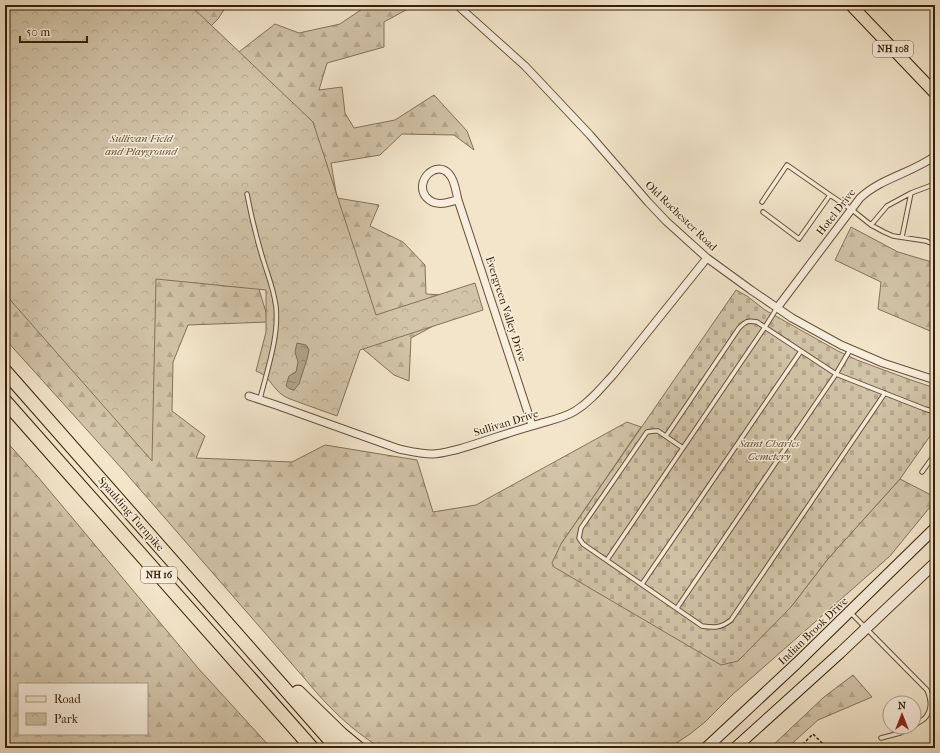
<svg xmlns="http://www.w3.org/2000/svg" width="940" height="753" font-family="'IM FELL French Canon',serif">
	<style>
		.forest { fill: url(#forest-firs); stroke: #847256; fill-rule: evenodd }
		.cemetery { fill: url(#cemetery-stones); stroke: #847256 }
		.park { fill: url(#park-crowns); stroke: #847256 }
		.water { fill: url(#water-ripples); stroke: #816e52 }
		.lines { fill: none; stroke-linecap: round; stroke-linejoin: round }
		.service-casing { stroke: #665135; stroke-width: 5.5 }
		.minor-casing { stroke: #665135; stroke-width: 9 }
		.secondary-casing { stroke: #372003; stroke-width: 12 }
		.primary-casing { stroke: #372003; stroke-width: 13 }
		.motorway-casing { stroke: #372003; stroke-width: 15 }
		.path { stroke: #372003; stroke-width: 1.5; stroke-dasharray: 3 2; stroke-linecap: butt }
		.service { stroke: #f7eedd; stroke-width: 3.5 }
		.minor { stroke: #f7eedd; stroke-width: 7 }
		.secondary { stroke: #f7eedd; stroke-width: 10 }
		.primary { stroke: #f2e5ca; stroke-width: 11 }
		.motorway { stroke: #f2e5ca; stroke-width: 13 }
		.labels { text-anchor: middle; dominant-baseline: central; stroke-width: 3; stroke-linejoin: round; paint-order: stroke }
		.shield { fill: #f7eedd; stroke: #715e44; stroke-width: 1 }
		.shield-label { font-size: 10px; font-weight: bold; fill: #372003 }
		.park-label { font-size: 11px; font-style: italic; fill: #665135; stroke: #f7eedd }
		.street-label { font-size: 11px; fill: #372003; stroke: #f7eedd }
	</style>
	<defs>
		<pattern id="forest-firs" width="22" height="20" patternUnits="userSpaceOnUse"><rect width="22" height="20" fill="#d2c4a8"/><path d="M5 1l3.5 6h-7zM16 11l3.5 6h-7z" fill="#b5a88f"/></pattern>
		<pattern id="cemetery-stones" width="16" height="16" patternUnits="userSpaceOnUse"><rect width="16" height="16" fill="#d2c4a8"/><path d="M2 7V4a2 2 0 0 1 4 0v3zM10 15v-3a2 2 0 0 1 4 0v3z" fill="#b5a88f"/></pattern>
		<pattern id="park-crowns" width="20" height="18" patternUnits="userSpaceOnUse"><rect width="20" height="18" fill="#d2c4a8"/><path d="M2 6a3 3 0 1 1 6 0M12 15a3 3 0 1 1 6 0" fill="none" stroke="#b5a88f"/></pattern>
		<pattern id="water-ripples" width="26" height="14" patternUnits="userSpaceOnUse"><rect width="26" height="14" fill="#b2a286"/><path d="M2 4q2-2 4 0t4 0M15 11q2-2 4 0t4 0" fill="none" stroke="#92846b"/></pattern>
	</defs>
	<rect width="100%" height="100%" fill="#f2e5ca"/>
	<filter id="stains"><feTurbulence type="fractalNoise" baseFrequency=".005" numOctaves="4"/><feColorMatrix values="0 0 0 0 .2 0 0 0 0 .09 0 0 0 0 .02 0 0 0 .5 -.17"/></filter>
	<radialGradient id="worn" r=".72"><stop offset=".6" stop-color="#630" stop-opacity="0"/><stop offset="1" stop-color="#630" stop-opacity=".3"/></radialGradient>
	<path class="forest" d="M5,5H227L218,19L193,44L231,58L275,24L299,33L340,24L368,5H377L381,6L384,5H415L384,22V47L327,63L319,90L342,87L345,113L354,128L395,120L434,95L467,131L474,150L454,135L402,134L380,155L331,163L337,198L379,205L370,226L403,242L425,265L426,294L443,295L437,324L411,338L409,381L394,375L357,344L288,324L234,208L269,322L188,325L173,362L172,411L205,436L196,458L292,462L325,445L417,460L433,512L476,505L627,422L641,427L561,544L791,607L827,560L900,479L935,497V501L890,556L732,695L705,722L690,734L669,748H381C351,730 327,706 305,679L124,471L5,339Z
		M851,227L898,252L935,263V333L878,309L881,282L835,260Z
		M5,440L38,477L198,668L271,748H5ZM19,684H147V734H19Z
		M853,675L872,697L818,720L787,748H770L824,697Z"/>
	<path class="cemetery" d="M736,290L747,296L765,310L838,351L857,360L911,380L935,388V429L900,479L827,560L791,607L738,661L721,665L554,567L552,563L561,544Z"/>
	<path class="park" d="M5,5H190L313,122L376,315L475,283L483,310L360,350L337,416L290,399C285,397 280,394 276,389C268,380 268,376 256,371L266,332V290L156,279L152,461L5,294Z"/>
	<path class="water" d="M297,343L306,345L309,350L307,359L299,384L294,390L290,389L286,386L289,376L296,372L298,362L295,352Z"/>
	<g class="lines">
		<defs>
			<path id="service" d="M247,194C251,215 256,236 262,256C267,273 274,289 276,307C279,337 267,370 260,399
				M762,202L787,165L830,195L851,209L871,225L884,232L893,236L926,241L935,245
				M763,212L799,239L830,195
				M871,225L887,206L911,193L935,184
				M902,237L911,193
				M666,436L739,328C746,321 748,320 757,322L836,374L925,409L935,412
				M683,448L658,431H654L647,432L581,528L579,538L583,544L702,626C714,628 721,628 731,620L885,393
				M922,472L935,454
				M607,560L765,327L777,308
				M642,584L801,351
				M677,608L836,374L850,350
				M850,612L927,690C931,699 932,710 925,718C922,721 917,723 914,726
				M881,738L900,733L912,727"/>
			<path id="minor" d="M457,5L525,66L590,135L648,202L666,221L707,258L751,290L792,318L841,345L883,363L935,380
				M458,200C451,201 444,205 437,203C433,203 429,200 426,197C414,182 435,159 449,174C455,180 456,192 458,200L532,425
				M777,308L860,198C881,178 912,173 935,156
				M249,396L276,405L399,449C409,451 421,454 432,454C441,454 450,451 459,449C483,442 507,433 532,426C546,421 562,419 575,411C590,402 601,388 613,375L707,258"/>
			<path id="secondary" d="M706,748L797,663L935,528
				M735,748L840,653L935,563"/>
			<path id="primary" d="M851,5L935,93"/>
			<path id="motorway" d="M5,371L337,748
				M5,401L312,748
				M298,692L341,734L358,748"/>
		</defs>
		<use href="#service" class="service-casing"/>
		<use href="#minor" class="minor-casing"/>
		<use href="#secondary" class="secondary-casing"/>
		<use href="#primary" class="primary-casing"/>
		<use href="#motorway" class="motorway-casing"/>
		<path class="path" d="M799,748L813,734L827,748"/>
		<use href="#service" class="service"/>
		<use href="#minor" class="minor"/>
		<use href="#secondary" class="secondary"/>
		<use href="#primary" class="primary"/>
		<use href="#motorway" class="motorway"/>
	</g>
	<g class="labels">
		<g class="shield">
			<rect x="873" y="41" width="40" height="16" rx="3"/>
			<rect x="141" y="567" width="36" height="16" rx="3"/>
		</g>
		<g class="shield-label">
			<text x="893" y="49">NH 108</text>
			<text x="159" y="575">NH 16</text>
		</g>
		<g class="park-label">
			<text x="141" y="138">Sullivan Field<tspan x="141" dy="13">and Playground</tspan></text>
			<text x="769" y="443">Saint Charles<tspan x="769" dy="13">Cemetery</tspan></text>
		</g>
		<g class="street-label">
			<text transform="translate(836 212) rotate(-52)">Hotel Drive</text>
			<text transform="translate(681 216) rotate(44)">Old Rochester Road</text>
			<text transform="translate(506 309) rotate(72)">Evergreen Valley Drive</text>
			<text transform="translate(506 423) rotate(-17)">Sullivan Drive</text>
			<text transform="translate(131 514) rotate(49)">Spaulding Turnpike</text>
			<text transform="translate(813 631) rotate(-44)">Indian Brook Drive</text>
		</g>
	</g>
	<rect width="940" height="753" fill="none" stroke="#f2e5ca" stroke-width="20"/>
	<rect x="6" y="6" width="928" height="741" fill="none" stroke="#372003" stroke-width="2"/>
	<rect x="10" y="10" width="920" height="733" fill="none" stroke="#372003"/>
	<rect x="18" y="683" width="130" height="52" fill="#f7eedd" stroke="#aa9c86"/>
	<rect x="26" y="696" width="20" height="6" fill="#f2e5ca" stroke="#aa9c86"/>
	<text x="54" y="703" font-size="12" fill="#372003">Road</text>
	<rect x="26" y="713" width="20" height="12" fill="url(#park-crowns)" stroke="#aa9c86"/>
	<text x="54" y="723" font-size="12" fill="#372003">Park</text>
	<g transform="translate(902 715)"><circle r="19" fill="#f7eedd" stroke="#aa9c86"/>
	<path d="M0-3L7 15L0 10L-7 15Z" fill="#8f2418"/>
	<text y="-6" font-size="11" font-weight="bold" text-anchor="middle" fill="#372003">N</text>
	</g>
	<path d="M20 36v6h67v-6" fill="none" stroke="#372003" stroke-width="2"/>
	<text x="26" y="36" font-size="12" fill="#372003" stroke="#f7eedd" stroke-width="3" paint-order="stroke">50 m</text>
	<rect width="100%" height="100%" filter="url(#stains)"/>
	<rect width="100%" height="100%" fill="url(#worn)"/>
</svg>
